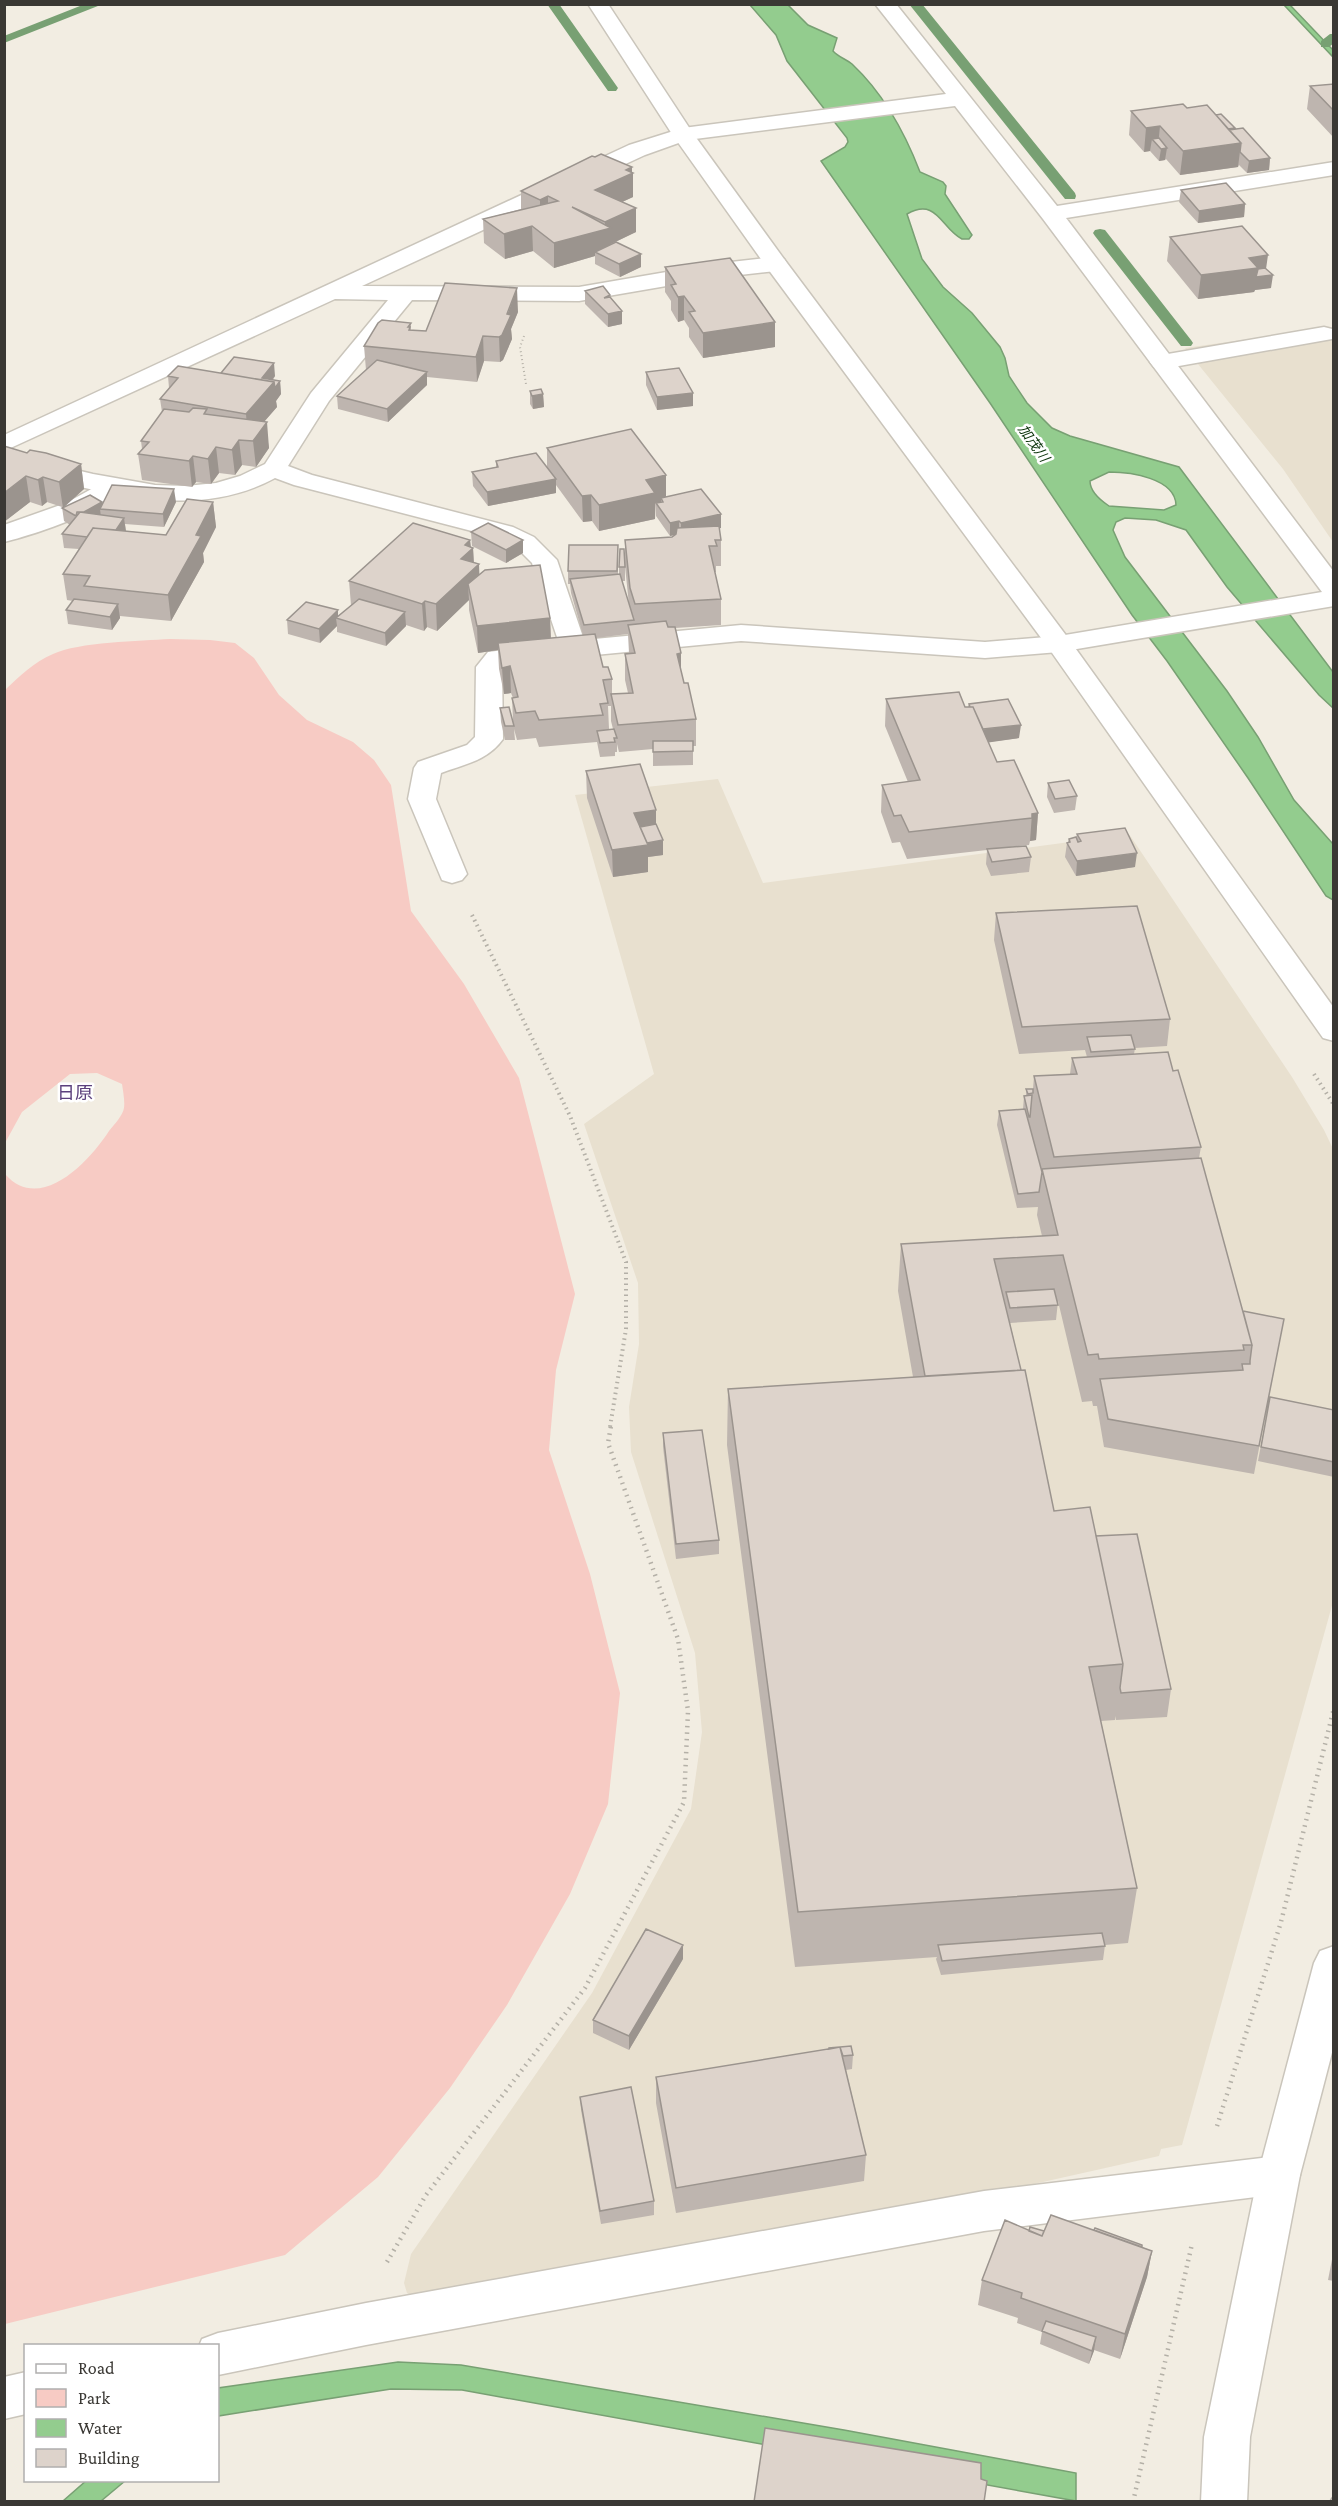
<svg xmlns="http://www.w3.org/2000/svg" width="1338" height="2506" font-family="'Crimson Pro','Noto Sans JP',serif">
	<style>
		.built { fill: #e8e0cf }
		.green { fill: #f7cbc4 }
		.water { fill: #93cc8e; stroke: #78a073; stroke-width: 1.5; fill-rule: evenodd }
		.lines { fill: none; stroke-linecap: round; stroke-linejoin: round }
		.stream { fill: #78a073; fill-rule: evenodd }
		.lane-casing { stroke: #cac5bb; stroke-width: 3 }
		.street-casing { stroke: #cac5bb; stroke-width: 3 }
		.secondary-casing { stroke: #cac5bb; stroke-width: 3 }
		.path-far2 { stroke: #b4b0a7; stroke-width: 2; stroke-dasharray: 1 3; stroke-linecap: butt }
		.path-far1 { stroke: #b4b0a7; stroke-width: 4; stroke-dasharray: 1.5 4; stroke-linecap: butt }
		.path { stroke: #b4b0a7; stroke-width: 4.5; stroke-dasharray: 1.5 5; stroke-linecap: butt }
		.lane { fill: #fff; fill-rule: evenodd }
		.street { fill: #fff; fill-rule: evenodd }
		.secondary { fill: #fff; fill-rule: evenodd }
		.wall { fill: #beb5af; fill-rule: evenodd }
		.shaded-wall { fill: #9b948e }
		.building { fill: #ddd3cb; stroke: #9b948e; stroke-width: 1.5 }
		.labels { text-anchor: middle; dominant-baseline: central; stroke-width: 5; stroke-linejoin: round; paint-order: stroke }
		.far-water-label { font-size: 14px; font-style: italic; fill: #0a3209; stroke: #fff }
		.quarter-label { font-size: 18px; fill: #5c417d; stroke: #fff }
	</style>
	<rect width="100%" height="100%" fill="#f2ede2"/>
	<path class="built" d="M1333,327V542L1283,469L1185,348Z
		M718,779L763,883L1129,834L1292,1077L1324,1130L1334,1151L1333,1602L1182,2145L1161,2149L1159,2156L1012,2189L413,2297L407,2293L404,2283L411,2254L592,1993L691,1809L702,1732L695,1653L631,1452L629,1407L639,1344L638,1283L584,1124L654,1074L575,795Z"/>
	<path class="green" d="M170,639L210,640L235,643L254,658L279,695L307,720L353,742L374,760L391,785L411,911L464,984L519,1078L575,1294L556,1370L549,1450L590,1574L620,1693L608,1804L570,1894L507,2005L450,2088L378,2177L285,2255L5,2324V1174C40,1214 89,1162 109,1131C114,1125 123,1115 124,1108C125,1101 123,1091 122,1084L97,1073L70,1074L22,1112L5,1143V690C20,676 34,662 53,654C78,642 141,641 170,639Z"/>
	<path class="water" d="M750,5H788L808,25L837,38L833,51C838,57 846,59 852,64C883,93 905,133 920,172L943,182L946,186L945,194L972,235L969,239H962C941,228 937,197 907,214L922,259L943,287L972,313L1000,347L1005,358L1009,376L1027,403L1052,428L1070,436L1179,467L1333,672V708L1319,695L1227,587L1186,530L1156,520L1125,518L1116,522L1113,530L1125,557L1227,691L1258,737L1294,800L1333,844V900L1326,896L1248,778L1167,661L1132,615L990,403L821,161L845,147L848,142L847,138L787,61L776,35ZM1109,472C1130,472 1175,478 1176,505L1164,510L1109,506C1100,500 1090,491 1090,481Z
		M1284,5H1290L1333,50V57Z
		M398,2362L461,2365L844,2430L1076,2473V2501L462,2390L391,2389L218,2416V2388Z
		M87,2480H125V2481L101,2501H63Z"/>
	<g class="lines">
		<path class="stream" d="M85,4H103L4,43V36Z
			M547,4H559L618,88L616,91H608Z
			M909,4H922L1075,193L1076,196L1075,199H1065Z
			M1330,34H1334V43L1329,47H1321V41Z
			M1100,229L1105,230L1191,340L1193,343L1191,346H1181L1095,236L1093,233L1095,230Z"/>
		<defs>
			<path id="lane" d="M1324,327L1332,329V339L1162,369L1154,367L1150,362L1154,357L1162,355Z
				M115,479L124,481L127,486C112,509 33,535 4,542V525L66,503L106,481Z
				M542,645L551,647L555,653L551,659L505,665L502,668L503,739C487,761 465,764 441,773L436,799L467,874L462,880L452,883L442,880L408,799L414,768L418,762L467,745L475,737L476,667L488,652Z"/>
			<path id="street" d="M875,4H896L1057,206L1334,162V175L1066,218L1334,572V606L1059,652L985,658L741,641L574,657L565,655L561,649L532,563L516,547L495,537L294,485L275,478C191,524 91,489 4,468V453L93,474L155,485L186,486L216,483L240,476L265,464L311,393L388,300L335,299L4,451V435L629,145L683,128L946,94ZM955,106L1043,219L1322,592L1059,636L985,642L741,625L584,640L557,560L534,537L513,527L312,475L288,466L329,401L412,300L579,301L713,278L776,271L784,269L787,264L784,259L776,257L713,264L579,287L362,286L645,155L687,140Z
				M1279,2156L1294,2161L1300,2175L1294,2189L1279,2194L984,2231L366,2345L218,2375V2346H199L202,2339L218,2333L366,2303L984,2191Z
				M26,2372V2414L4,2419V2377Z"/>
			<path id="secondary" d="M588,4H608L692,132L784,259L1068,638L1334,1008V1041L1323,1038L1050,650L768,269L672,134Z
				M1334,1946V2045L1300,2175L1250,2437L1247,2502H1201L1204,2437L1258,2175L1314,1963L1320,1951Z"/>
		</defs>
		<use href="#lane" class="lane-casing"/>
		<use href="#street" class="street-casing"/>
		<use href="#secondary" class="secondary-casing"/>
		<path class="path-far2" d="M524,336L520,347L526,384"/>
		<path class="path-far1" d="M472,915L570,1116L626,1262V1329L610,1427
			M1314,1074L1334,1105"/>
		<path class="path" d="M1217,2126L1281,1922L1334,1708
			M387,2262L426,2195L585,1988L684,1802L688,1711L678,1639L608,1443L611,1426
			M1331,2498L1334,2500
			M1133,2502L1192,2244"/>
		<use href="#lane" class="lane"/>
		<use href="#street" class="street"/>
		<use href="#secondary" class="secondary"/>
	</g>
	<path class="wall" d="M1334,84V138L1307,109L1310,86Z
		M1187,108L1216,115L1235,128V129L1270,158L1269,170L1247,173L1239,165L1238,167L1180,175L1166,159L1165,160L1159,161L1150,151L1144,152L1129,135L1131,111Z
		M632,172L633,173V197L622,202L636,208V232L611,244V245L641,267L620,277L595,264V256L554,268L533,251L505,259L484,243L483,219L521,209V191Z
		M1181,190L1245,204L1244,217L1198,223L1179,202Z
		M1170,237L1266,269L1271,288L1255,290L1254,292L1198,299L1167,261Z
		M665,267L775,347L703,358L689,337V328L684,320L678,322L671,310V301L665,292Z
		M585,291L610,295L622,324L608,327L585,304Z
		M518,312L511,329L512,339L503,360L500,362L484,361L477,382L427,377V385L388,422L338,409L337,396L366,370L364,346L411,323V330L426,331Z
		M646,372L693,393V406L657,410L646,385Z
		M221,373L275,376L273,380L280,381L281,394L276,401L277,407L264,422L269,448L256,467L242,465L235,475L219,473L211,484L196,482L192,487L142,480L138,454L142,449L141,441L162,412L160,399L169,388L168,376Z
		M530,391L543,394L544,407L533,409L530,404Z
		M547,448L666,475V497L721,528H719L721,540V566H716V572H715L721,599V625L675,628L681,653V671L684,683L696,719V746H693V765L653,766V749L619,752L617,744V752H615V756L600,757L597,742L539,747L536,738L517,740L514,729L515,740H505L501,722L500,708L513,721L512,698H513L511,693L504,694L499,669L498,650L478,653L469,610V600L437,631L427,627L424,631L406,625V626L386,646L337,632V626L320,643L288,634L287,620L338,617L351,605L349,581L470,540L471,547L473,548L474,562L479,564V574L550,618L551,638L583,635L571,593L570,584H568V571L618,558V575H619V567H625V581H622L629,605L625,566V540L672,537L675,535L670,536L656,516V503L655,519L599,531L592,521L583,522L556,485V493L488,506L473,486L472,472L496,467V461L547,468ZM628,634L629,653L625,654V680L628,693L612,694V679L603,667L596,638ZM608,706H611V721L613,729H609Z
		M27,453L81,464L84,489L64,507L102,505L176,502L164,527L125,524L126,531L166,535L213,502L216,527L203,553L204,562L171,621L120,616V618L112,630L68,624L66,610L73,601L67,600L63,574L79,549L64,548L62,534L70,525L64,521L62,507L47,502L42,506L30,502L4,522Z
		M471,532L523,553L506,563L472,546Z
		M886,699L965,707H968L969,704L1019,738L988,742L997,762L1038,813L1036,840L1030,841L1029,845L1010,847L1031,857L1029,872L991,876L986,864L987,850L907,859L900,842L892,843L881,812L882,785L908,782L885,726Z
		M586,771L656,825L663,855L648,857V872L613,877L587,798Z
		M1048,783L1077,796L1075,810L1054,813L1047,797Z
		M1077,834L1135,867L1076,876L1065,857L1067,843L1068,842L1069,839L1076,838Z
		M996,913L1170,1019L1167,1046L1135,1048L1134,1054L1173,1071L1201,1147L1199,1158L1243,1311L1284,1319L1254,1474L1104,1447L1097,1406H1093L1092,1401L1082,1402L1058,1301L1056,1320L1010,1323L1054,1511L1096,1536L1171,1689L1167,1717L1116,1720L1115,1716V1720L1101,1721L1137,1888L1128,1943L1105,1945L1103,1960L941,1975L936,1959L937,1957L795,1967L727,1445L728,1389L913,1377L898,1291L901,1244L1042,1236L1037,1215L1038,1207L1017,1208L997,1125L999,1111L1023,1109L1024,1096H1026V1089H1033L1034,1076L1070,1074L1072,1058L1087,1057L1085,1050L1019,1054L994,940Z
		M1270,1397L1334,1410V1477L1258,1461Z
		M663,1433L719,1540V1554L676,1559L663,1447Z
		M683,1959L629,2050L593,2033V2020Z
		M853,2055L852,2069L846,2070L866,2155L864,2181L676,2213L656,2103V2077Z
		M580,2097L654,2201V2215L601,2224L581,2110Z
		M1044,2231L1142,2247L1152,2251L1147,2277L1120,2359L1094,2350L1089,2364L1040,2344L1042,2332L1017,2323L1018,2318L978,2305L982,2280Z
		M1334,2249V2281L1328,2280Z"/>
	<path class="shaded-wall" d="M1160,126L1158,146L1152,139L1150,151L1144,152L1146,128Z
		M1241,143L1238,167L1180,175L1183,151Z
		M1167,148L1165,160L1159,161L1161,149Z
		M1270,158L1269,170L1247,173L1249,161Z
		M632,167V173H633V197L596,214L595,190L626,170Z
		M548,196V220L540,224V200Z
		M1245,204L1244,217L1198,223L1199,211Z
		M636,208V232L611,244V252H595V256L554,268V243L605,229V222Z
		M532,226L533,251L505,259L504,234Z
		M641,254V267L620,277L619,264Z
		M1268,255L1265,276L1273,275L1271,288L1255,290L1254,292L1198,299L1201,275L1249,258Z
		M517,288L518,312L511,329L512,339L503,360L500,362L499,337Z
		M684,296V320L678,322V297Z
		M622,311V324L608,327V314Z
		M775,322V347L703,358V333Z
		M483,336L484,361L477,382L476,357Z
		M274,363L275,376L263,391L262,378Z
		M427,372V385L388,422L387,409Z
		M280,381L281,394L276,401L277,407L248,440L246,414L274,382Z
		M693,393V406L657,410V397Z
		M543,394L544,407L533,409L532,396Z
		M267,422L269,448L256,467L253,441Z
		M239,440L242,465L235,475L232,450Z
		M216,447L219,473L211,484L208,459Z
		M193,456L196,482L192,487L189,461Z
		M81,464L84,489L63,508L59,482Z
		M666,475V500L661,498V502L655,503V519L599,531V505L646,480Z
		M26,476L30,502L4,522V493Z
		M43,477L47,502L42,506L38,480Z
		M556,479V493L488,506L487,492Z
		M174,489L176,502L164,527L163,514Z
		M591,495L592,521L583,522L582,496Z
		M102,502L103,509H100L101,517L86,526L84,512Z
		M213,502L216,527L203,553L204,562L171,621L168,595L196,535Z
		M721,514V528L681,537V523Z
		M124,518L126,532L111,537Z
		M679,521V534L670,536V523Z
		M470,540L471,550L473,548L474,568L479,564L480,590L468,584L469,600L437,631L436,604L461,559L465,545Z
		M523,540V553L506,563V550Z
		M425,601L427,627L424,631L422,604Z
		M118,604L120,618L112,630L110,617Z
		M338,610V619L336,618L337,626L320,643L319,629Z
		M405,612L406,626L386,646L385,633Z
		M550,618L551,644L498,643V650L478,653L477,626Z
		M681,653V679L677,654Z
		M510,666L511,693L504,694L502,668Z
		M1021,725L1019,738L978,744L979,730Z
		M656,810V837L642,839L634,813Z
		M1038,813L1036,840L1030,841L1032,814Z
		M663,840V855L648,857V872L613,877L612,850Z
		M1137,853L1135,867L1076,876L1077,861Z
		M683,1945V1959L629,2050V2036Z
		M1152,2251L1147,2277L1120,2359L1125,2334Z
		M1096,2337L1094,2351L1089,2364L1092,2351Z"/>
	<path class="building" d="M1334,84V111L1310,86Z
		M1183,104L1187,108L1207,105L1241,143L1183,151L1160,126L1146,128L1131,111Z
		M1221,114L1235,128L1228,129L1216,115Z
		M1243,128L1270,158L1249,161L1240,152L1241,143L1229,130Z
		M1159,138L1167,148L1161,149L1152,139Z
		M601,154L632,167L626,170L633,173L595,190L636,208L605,222L572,207L611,228L554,243L532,226L504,234L483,219L558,201L548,196L540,200L521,191L592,156L595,157Z
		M1226,183L1245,204L1199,211L1181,190Z
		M1242,226L1268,255L1249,258L1258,268L1201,275L1170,237Z
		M616,242L641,254L619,264L595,252Z
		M730,258L775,322L703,333L689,312L695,311L684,296L678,297L671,285L676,284L665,267Z
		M1265,268L1273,275L1256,277L1258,269Z
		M445,283L517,288L507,314L511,315L502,335L499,337L483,336L476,357L364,346L378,323L382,320L411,323L408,327H410L409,330L426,331Z
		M603,286L610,295L604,298L610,297L622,311L608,314L585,291Z
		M234,357L274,363L262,378L280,381L275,388L274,382L221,373Z
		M377,360L427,372L387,409L337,396Z
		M178,366L274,382L246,414L160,399L178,378L168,376Z
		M679,368L693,393L657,397L646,372Z
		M541,389L543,394L532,396L530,391Z
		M193,408L207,409L204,414L267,422L253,441L239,440L232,450L216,447L208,459L193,456L189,461L138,454L149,442L141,441L164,409L189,412Z
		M631,429L666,475L646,480L655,493L599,505L591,495L582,496L547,448Z
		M4,446L27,453L30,450L46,453L81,464L59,482L43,477L38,480L26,476L4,493Z
		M536,453L556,479L487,492L472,472L498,467L496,461Z
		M112,485L174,489L163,514L100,509Z
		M701,489L721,514L681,523L679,521L670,523L656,503L663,502L661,498Z
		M90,495L102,502L84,512H77L76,516L62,508Z
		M187,499L213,502L196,535L201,536L168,595L84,586L90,576L63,574L93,528L166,535Z
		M80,512L124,518L116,530L93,528L87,537L62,534Z
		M413,523L470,540L465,545L473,548L461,559L479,564L436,604L425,601L422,604L349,581Z
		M488,523L523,540L506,550L471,532Z
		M719,526L721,540H715L717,546H709L721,599L635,604L630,588L625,540L672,537L676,534L677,528Z
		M569,545H618L617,571H568Z
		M620,549H624L625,567H619Z
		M540,565L550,618L477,626L468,584L485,570Z
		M620,574L634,620L584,625L570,579Z
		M74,599L118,604L110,617L66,610Z
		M359,599L405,612L385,633L336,618Z
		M306,602L338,610L319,629L287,620Z
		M666,621L668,627H675L681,653L677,654L684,683H688L696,719L618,725L611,694L633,693L625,654L635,653L628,625Z
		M595,634L603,667H608L612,679L603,680L608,703L600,704L603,715L539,720L535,711L516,713L512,698L518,697L510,666L502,668L498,643Z
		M959,692L965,707H973L997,762L1014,760L1038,813L1032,814V818L909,832L901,815L894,816L882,785L920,780L886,699Z
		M1008,699L1021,725L983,729L973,707H970L969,704Z
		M509,707L514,726H505L500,708Z
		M614,729L617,738H614L615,742L600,743L597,731Z
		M653,741H693V751L653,752Z
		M640,764L656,810L634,813L648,845L612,850L586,771Z
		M1069,780L1077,796L1055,799L1048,783Z
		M656,824L663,840L647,843L640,827Z
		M1125,828L1137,853L1077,861L1067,843L1070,842L1069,839L1076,837L1078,842L1081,841L1077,834Z
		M1026,846L1031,857L992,862L987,849Z
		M1137,906L1170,1019L1022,1027L996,913Z
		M1131,1035L1135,1049L1091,1052L1087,1037Z
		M1168,1052L1173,1071L1178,1070L1201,1147L1054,1157L1034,1076L1077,1074L1072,1058Z
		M1026,1089H1033V1093L1028,1094Z
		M1032,1095L1030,1117H1029L1024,1096Z
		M1025,1109L1042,1172L1039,1192L1018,1194L999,1111Z
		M1201,1158L1252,1345H1243L1244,1350L1099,1359L1098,1354L1088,1355L1063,1255L994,1259L1021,1370L925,1376L901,1244L1058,1235L1042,1169Z
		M1054,1289L1058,1305L1010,1308L1006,1292Z
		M1243,1311L1284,1319L1259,1446L1108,1419L1100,1379L1243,1370L1242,1364H1250V1361L1252,1345Z
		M1025,1370L1054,1511L1090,1507L1123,1664L1089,1667L1137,1888L798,1912L728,1389Z
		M1270,1397L1334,1410V1462L1261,1447Z
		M702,1430L719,1540L676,1544L663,1433Z
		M1137,1534L1171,1689L1121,1693L1120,1688L1123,1664L1096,1536Z
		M646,1929L683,1945L629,2036L593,2020Z
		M1102,1933L1105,1946L942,1961L938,1945Z
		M851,2046L853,2055L843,2056L840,2047L829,2049V2048Z
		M840,2047L866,2155L676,2188L656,2077Z
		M631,2087L654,2201L600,2211L580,2097Z
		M1051,2215L1152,2251L1125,2334L1021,2298L1022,2293L982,2280L1005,2220L1042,2236Z
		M1030,2227L1044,2231L1042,2236L1029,2231Z
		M1095,2228L1142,2245V2247L1094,2230Z
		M1046,2321L1096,2337L1092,2351L1042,2331Z
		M765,2428L981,2463V2479L987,2481L984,2502H754Z"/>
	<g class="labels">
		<g class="far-water-label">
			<text transform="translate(1034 443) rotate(55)">加茂川</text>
		</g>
		<g class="quarter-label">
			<text x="75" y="1093">日原</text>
		</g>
	</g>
	<rect width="1338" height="2506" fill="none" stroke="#3a3834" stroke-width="12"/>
	<rect x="24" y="2344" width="195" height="138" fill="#ffffff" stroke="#b0afae" stroke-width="1.5"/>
	<rect x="36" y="2364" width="30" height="9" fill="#ffffff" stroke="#b0afae" stroke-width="1.5"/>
	<text x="78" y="2374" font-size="18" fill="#3a3834">Road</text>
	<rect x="36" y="2389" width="30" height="18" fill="#f7cbc4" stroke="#b0afae" stroke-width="1.5"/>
	<text x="78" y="2404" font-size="18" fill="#3a3834">Park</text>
	<rect x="36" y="2419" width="30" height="18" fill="#93cc8e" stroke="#b0afae" stroke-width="1.5"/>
	<text x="78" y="2434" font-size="18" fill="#3a3834">Water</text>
	<rect x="36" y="2449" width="30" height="18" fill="#ddd3cb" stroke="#b0afae" stroke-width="1.5"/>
	<text x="78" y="2464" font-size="18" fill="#3a3834">Building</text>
</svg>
